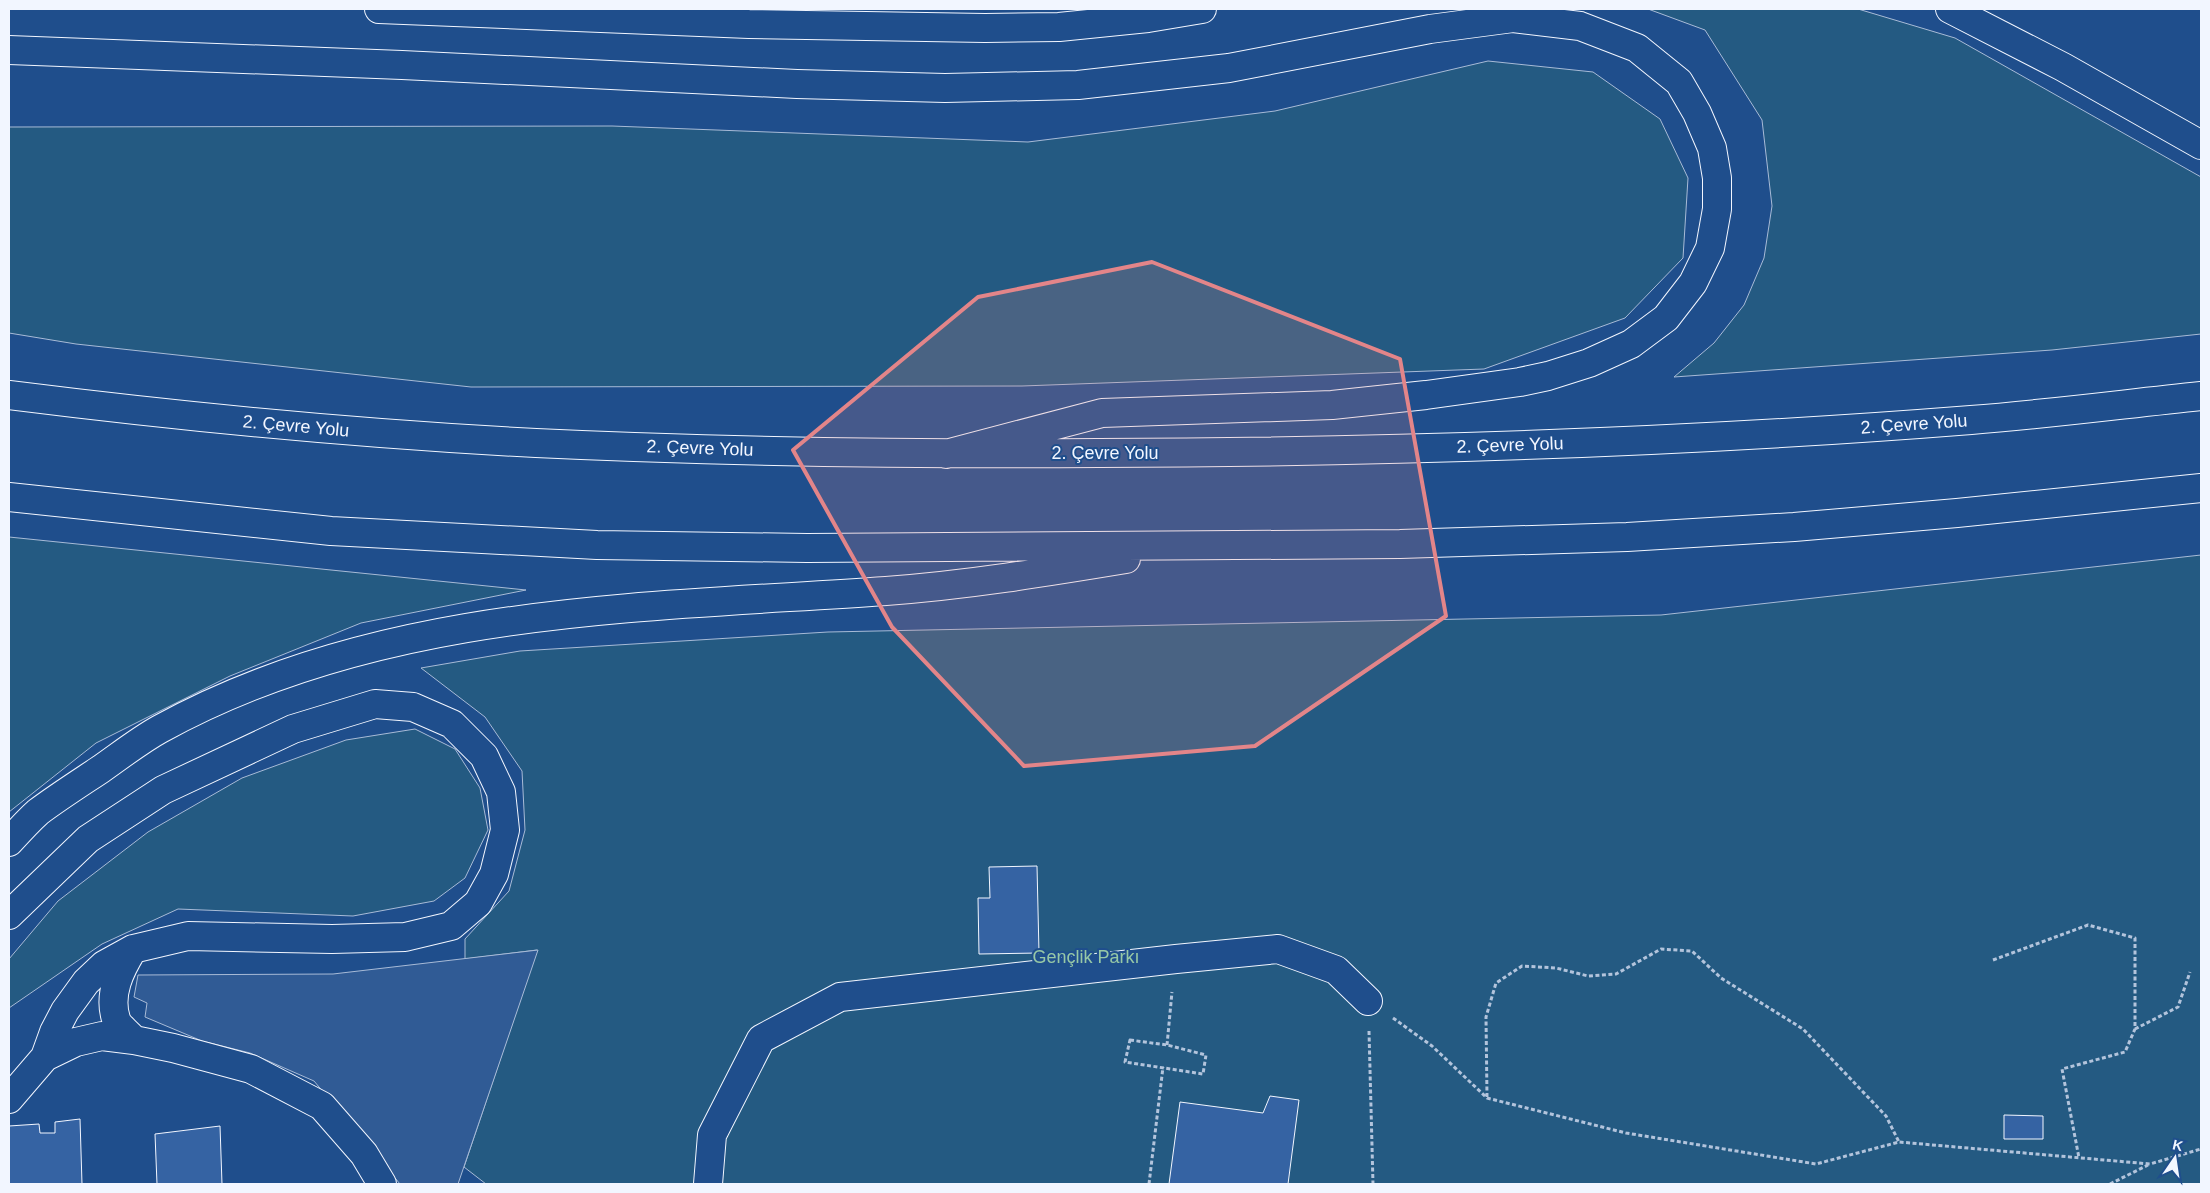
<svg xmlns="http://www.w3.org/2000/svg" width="2210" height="1193" font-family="Helvetica,sans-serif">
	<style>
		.green { fill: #245a82; stroke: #a8bbd7 }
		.parking { fill: #305b95; stroke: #a8bbd7 }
		.building { fill: #3563a3; stroke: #f2f6ff }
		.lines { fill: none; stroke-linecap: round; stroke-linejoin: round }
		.minor-casing { stroke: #f2f6ff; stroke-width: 30 }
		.highway-casing { stroke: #f2f6ff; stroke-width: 30 }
		.path { stroke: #b3c4dc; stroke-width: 3; stroke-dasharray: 4 2.5; stroke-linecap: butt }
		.minor { stroke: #1f4e8c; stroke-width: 28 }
		.highway { stroke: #1f4e8c; stroke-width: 28 }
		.marked { fill: #e38589; fill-opacity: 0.2; stroke: #e38589; stroke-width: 4; stroke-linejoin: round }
		.labels { text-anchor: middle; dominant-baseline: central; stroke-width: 4; stroke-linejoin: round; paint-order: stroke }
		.street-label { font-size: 18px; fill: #f2f6ff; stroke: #1f4e8c }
		.park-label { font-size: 18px; fill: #97c8a6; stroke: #1f4e8c }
	</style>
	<rect width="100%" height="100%" fill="#1f4e8c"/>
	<path class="green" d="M1648,9H1858L1955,38L2201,177V334L2052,350L1674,377L1714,343L1744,305L1764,258L1772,206L1762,120L1705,30Z
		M1488,61L1593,72L1660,119L1688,178L1683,258L1625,318L1484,369L1022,386L471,387L76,344L9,333V127L612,126L1028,142L1275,111Z
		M9,537L526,590L361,623L230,676L96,743L9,812Z
		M2201,555V1184H486L464,1167L537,950L465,959V939L509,891L525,830L522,771L485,717L421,668L520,651L828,632L1661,615Z
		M415,729L455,749L480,788L488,830L465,878L434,901L353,916L178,909L102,944L9,1008V959L58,901L148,832L242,778L346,740Z"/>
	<path class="parking" d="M538,950L458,1184H400L314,1081L250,1053L202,1041L145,1017L147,1003L134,997L138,975L333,974Z"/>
	<path class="building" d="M1037,866L1039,953L979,954L978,898H990L989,867Z
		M1270,1096L1299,1100L1288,1184H1169L1180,1102L1263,1113Z
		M2004,1115L2043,1116V1139H2004Z
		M80,1119L82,1184H9V1126L39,1124L40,1133H55V1122Z
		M220,1126L222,1184H157L155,1134Z"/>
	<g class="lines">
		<defs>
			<path id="minor" d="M9,915L88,839L163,790L293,729L375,704L413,707L452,724L484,756L501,792L505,830L494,874L478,903L451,926L405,937L332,939L188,936L133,949L104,965L86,982L65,1011L54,1032L45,1057
				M133,949C120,970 108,994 116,1019C118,1026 129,1034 134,1040
				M9,1099L45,1057L76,1042L102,1036L134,1040L173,1048L251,1069L322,1106L364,1154L382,1184
				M708,1184L712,1135L761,1039L840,997L1176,959L1278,949L1336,970L1368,1001"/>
			<path id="highway" d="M379,9L749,24L985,28L1059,27L1148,18L1202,9
				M1950,9L2063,67L2201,145
				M9,50L402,65L797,84L945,88L1078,85L1229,68L1430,29L1513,18L1580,26L1637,48L1679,82L1697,113L1712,148L1717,178V209L1710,248L1693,283L1666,318L1631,344L1589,363L1548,376L1520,382L1426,395L1332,405L1102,413L946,454
				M9,395C184,417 360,434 536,443C724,452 912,454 1099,453C1390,452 1681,443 1971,420C2048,414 2124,404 2201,396
				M9,497L331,531L597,545L807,548L1400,544L1627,537L1794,527L1957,513L2201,488
				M9,842C18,832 28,821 38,812C58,797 80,783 101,769C121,755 140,740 160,729C381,607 642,608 886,591C967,585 1047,572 1126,559"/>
		</defs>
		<use href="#minor" class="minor-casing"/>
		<use href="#highway" class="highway-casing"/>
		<path class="path" d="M1993,960L2088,925L2135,938V1029L2125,1052L2062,1069L2079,1158
			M1393,1018L1432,1046L1487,1098L1626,1133L1816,1164L1899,1142L2150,1164L2201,1149
			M2135,1029L2178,1007L2190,972
			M1369,1031L1373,1184
			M1130,1040L1167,1045L1206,1055L1203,1074L1125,1062Z
			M1167,1045L1172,992
			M1487,1097L1486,1017L1496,983L1522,966L1556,968L1588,976L1616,974L1661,949L1692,951L1721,978L1803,1029L1886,1116L1899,1142
			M1149,1184L1163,1067
			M2110,1184L2148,1165"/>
		<use href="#minor" class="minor"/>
		<use href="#highway" class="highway"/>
	</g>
	<path class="marked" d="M1152,262L1400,359L1446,616L1255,746L1024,766L892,627L793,450L978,297Z"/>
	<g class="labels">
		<g class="street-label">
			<text transform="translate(1914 424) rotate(-4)">2. Çevre Yolu</text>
			<text transform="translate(296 426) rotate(5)">2. Çevre Yolu</text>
			<text transform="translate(1510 445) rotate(-2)">2. Çevre Yolu</text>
			<text transform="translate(700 448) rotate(2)">2. Çevre Yolu</text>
			<text x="1105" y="453">2. Çevre Yolu</text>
		</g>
		<g class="park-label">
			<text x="1086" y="957">Gençlik Parkı</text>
		</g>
	</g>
	<rect width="2210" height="1193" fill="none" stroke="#f2f6ff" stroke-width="20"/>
	<g transform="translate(2175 1158) rotate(13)" stroke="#1f4e8c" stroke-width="4" paint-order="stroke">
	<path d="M0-4L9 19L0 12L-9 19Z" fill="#f2f6ff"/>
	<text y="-8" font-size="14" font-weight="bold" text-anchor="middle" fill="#f2f6ff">K</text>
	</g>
</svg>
